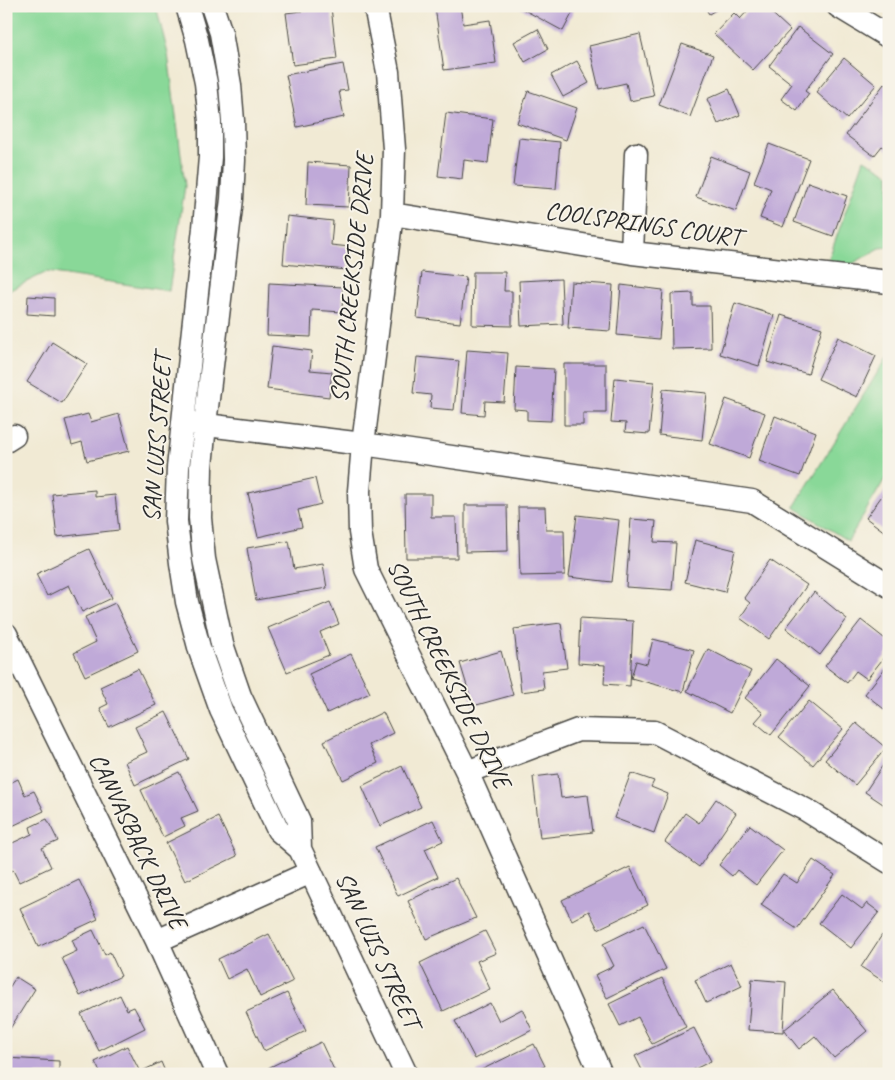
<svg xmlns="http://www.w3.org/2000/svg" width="895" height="1080" font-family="Caveat,sans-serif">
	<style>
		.green { fill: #89d898; stroke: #5a8262 }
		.building { fill: #bfa9d8 }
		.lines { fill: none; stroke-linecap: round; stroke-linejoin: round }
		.minor-casing { stroke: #494844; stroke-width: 25 }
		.minor { stroke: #fff; stroke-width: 22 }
		.labels { text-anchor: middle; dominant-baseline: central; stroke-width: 4; stroke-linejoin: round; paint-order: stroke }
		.street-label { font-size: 25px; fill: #2b2b2b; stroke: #f7f3e8 }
	</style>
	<rect width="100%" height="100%" fill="#f7f3e8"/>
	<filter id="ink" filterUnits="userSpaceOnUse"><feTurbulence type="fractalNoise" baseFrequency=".02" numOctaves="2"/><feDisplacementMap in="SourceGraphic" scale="10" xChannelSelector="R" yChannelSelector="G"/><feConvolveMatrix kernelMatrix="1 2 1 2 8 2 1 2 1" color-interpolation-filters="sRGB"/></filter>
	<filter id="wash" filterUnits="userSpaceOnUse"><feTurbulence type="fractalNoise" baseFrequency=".0096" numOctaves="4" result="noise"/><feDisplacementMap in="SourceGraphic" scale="20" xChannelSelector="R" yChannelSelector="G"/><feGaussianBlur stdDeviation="1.12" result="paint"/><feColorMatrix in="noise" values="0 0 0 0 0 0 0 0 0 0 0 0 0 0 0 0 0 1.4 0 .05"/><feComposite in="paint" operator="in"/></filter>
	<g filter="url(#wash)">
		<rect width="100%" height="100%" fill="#f1ead4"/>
		<path class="green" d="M6,6H156L168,54L185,186L169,291L47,272L6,292Z
			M864,159L889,174V247L880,248L845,268L827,264Z
			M889,354V472L848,541L794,507Z"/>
		<g id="blocks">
			<path class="building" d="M442,6H460L463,24L490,20L496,63L444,70L435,7Z
				M517,6H576L563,31Z
				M704,6H722L709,14Z
				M752,6H764L790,30L753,70L714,34L734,13L740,19Z
				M331,7L337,59L293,65L286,13Z
				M798,27L833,54L805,91L809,94L797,111L781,99L792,84L769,66Z
				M538,29L548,49L525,62L514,42Z
				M640,34L654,96L630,101L626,83L599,89L589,46Z
				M682,44L713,55L690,117L659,105Z
				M844,58L876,85L847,119L816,92Z
				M577,61L589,83L563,97L551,75Z
				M343,64L348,90L339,91L344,117L297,127L286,75Z
				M884,84L889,87V151L882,146L874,156L846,135Z
				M729,89L740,115L718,124L707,99Z
				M528,91L577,108L566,140L517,123Z
				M446,113L493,119L488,163L464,160L462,179L438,176Z
				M519,138L560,142L556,189L513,186Z
				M769,144L809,159L783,227L760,218L771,189L754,182Z
				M711,156L750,171L736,211L696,197Z
				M308,162L351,165L349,207L306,205Z
				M808,182L847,196L833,236L794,222Z
				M287,216L333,221L331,245L350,247L347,270L283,264Z
				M422,272L466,277L460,323L417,318Z
				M473,272H505L504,291H512V326L472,325Z
				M561,279L563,324L521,326L519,281Z
				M571,282L613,285L610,331L568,328Z
				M269,283L343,287L342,312L312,310L311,337L267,335Z
				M621,285L663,290L659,339L617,335Z
				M693,293V306H710L711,348L672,349L671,294Z
				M28,296L54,298V316L27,314Z
				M735,303L774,315L759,366L720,354Z
				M781,315L822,328L808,374L767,362Z
				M838,337L876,356L857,397L818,379Z
				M52,342L87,364L62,403L27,382Z
				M272,346L312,351L310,370L332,372L329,397L267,389Z
				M467,350L508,353L504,402L485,401L484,415L462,413Z
				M417,357L459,361L454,410L430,408L431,395L413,393Z
				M564,364H606V413H583V425H564Z
				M516,367L554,369L551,421L527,420V410L514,409Z
				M615,378L654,382L649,434L625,432L626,423L611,422Z
				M663,389L707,393L702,440L659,435Z
				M726,399L765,413L749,458L710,444Z
				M88,414L91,422L119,414L129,451L87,461L82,442L72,445L65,420Z
				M775,416L816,432L800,476L759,461Z
				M315,478L321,504L298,510L302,527L258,537L248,493Z
				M889,486V535L866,518Z
				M95,490V497L115,495L119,530L57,537L52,494Z
				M405,494H431V517H456L457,558H406Z
				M465,505H507L508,551L465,552Z
				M518,507H545L546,530H564L565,575L520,576Z
				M577,515L619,520L612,582L569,577Z
				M631,519L656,521L654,542L676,543L672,590L626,587Z
				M695,540L735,550L725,592L685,582Z
				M289,541L294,569L323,564L327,588L256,600L247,548Z
				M89,549L112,598L82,612L69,585L47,596L36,574Z
				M770,560L807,585L769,639L740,618L750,603L744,598Z
				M814,592L847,619L820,655L786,628Z
				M330,602L339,624L320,632L329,655L287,672L268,628Z
				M115,603L138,651L85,676L74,653L96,642L85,617Z
				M580,618L633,621L630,686L604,684L605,665L578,663Z
				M861,620L889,642V651L867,679L856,671L847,683L825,666Z
				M561,623L567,668L542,671L544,689L521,692L514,629Z
				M653,639L694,650L683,692L631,678L636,661L647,664Z
				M708,649L751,671L730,713L687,691Z
				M501,651L513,695L473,706L460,663Z
				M351,654L370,693L327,713L309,674Z
				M776,659L810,686L771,735L755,722L763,713L745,698Z
				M889,663V713L865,694Z
				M138,669L156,705L109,727L100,708L108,704L100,687Z
				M809,701L843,729L813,765L779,737Z
				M166,712L189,759L135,785L125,762L147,752L135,727Z
				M383,712L393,733L369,745L378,763L343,780L324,741Z
				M856,723L886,748L855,785L825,760Z
				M889,756V802L886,806L865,792Z
				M402,766L421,807L380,826L362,786Z
				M179,772L198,811L181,818L185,826L163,837L141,790Z
				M631,773L654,781L651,787L668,794L654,833L614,818Z
				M558,774L561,798L588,795L593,832L540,838L533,777Z
				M18,779L25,795L34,791L44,811L6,829V785Z
				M716,799L736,813L699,867L665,842L685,813L699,823Z
				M218,817L237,856L185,881L166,843Z
				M47,819L58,841L42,848L51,867L19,882L13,870L6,873V846L32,834L30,827Z
				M433,820L443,841L425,849L438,877L398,896L375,847Z
				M750,825L783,850L756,885L737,870L732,876L719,865Z
				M813,860L835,875L797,929L761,905L783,874L797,883Z
				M630,867L648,905L598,929L589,911L572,920L562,900Z
				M456,878L476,918L426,939L408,901Z
				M79,880L98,919L38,947L20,908Z
				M842,894L862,909L867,903L879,912L851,948L819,923Z
				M644,924L666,969L607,998L595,975L614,966L603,944Z
				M93,930L105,955L110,952L121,976L80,996L62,958L77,951L72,940Z
				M485,931L496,953L477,961L490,989L443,1011L420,963Z
				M269,934L293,981L260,997L247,969L227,979L218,959Z
				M882,935L889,939V985L861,967Z
				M731,963L742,986L706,1003L695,980Z
				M16,977L35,989L6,1035V986L9,988Z
				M662,978L686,1027L652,1044L638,1017L620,1026L609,1004Z
				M752,979L786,982L783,1032L748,1030Z
				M833,990L867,1031L834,1058L815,1036L799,1049L784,1030Z
				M287,993L306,1031L264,1051L246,1012Z
				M120,995L127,1010L134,1007L145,1028L99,1051L81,1014Z
				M490,1003L499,1021L522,1009L532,1030L475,1059L455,1021Z
				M694,1028L711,1061L693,1070L695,1074H644L635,1056Z
				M321,1042L336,1074H271L268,1068Z
				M534,1044L545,1066L529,1074H478L477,1072Z
				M127,1046L140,1072L161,1062L166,1074H101L95,1062Z
				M6,1058L59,1061V1074H6Z"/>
		</g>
	</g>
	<g filter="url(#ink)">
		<use href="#blocks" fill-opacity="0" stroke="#494844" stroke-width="1"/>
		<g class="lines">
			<defs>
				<path id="minor" d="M187,6L197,40L206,83L210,122V157L204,228L178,468L176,521L181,563L187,602L200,651L221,710L278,830L300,849L406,1074
					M212,6L221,33L230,85L233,121L234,160L232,199L205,424L201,467L200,518L204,559L222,644L240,696L299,821L300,849
					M375,6L388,72L394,149L392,214L363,444L359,491L360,532L366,569L467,772L601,1074
					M838,6L889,37
					M392,214L632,253L889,282
					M632,253L636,154
					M190,423L363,444L752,501L889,586
					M6,441L14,436
					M6,634L157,941L217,1074
					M467,772L578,730L655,732L806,810L889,862
					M157,941L311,872"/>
			</defs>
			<use href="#minor" class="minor-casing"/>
			<use href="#minor" class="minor"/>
		</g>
	</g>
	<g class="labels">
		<g class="street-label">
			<text transform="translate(643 224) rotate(8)">COOLSPRINGS COURT</text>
			<text transform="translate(352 278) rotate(-84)">SOUTH CREEKSIDE DRIVE</text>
			<text transform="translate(157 438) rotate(-86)">SAN LUIS STREET</text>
			<text transform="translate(449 674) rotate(64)">SOUTH CREEKSIDE DRIVE</text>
			<text transform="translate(138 841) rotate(64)">CANVASBACK DRIVE</text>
			<text transform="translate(378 950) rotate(65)">SAN LUIS STREET</text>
		</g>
	</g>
	<rect width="895" height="1080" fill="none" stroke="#f7f3e8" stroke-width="25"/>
</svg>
